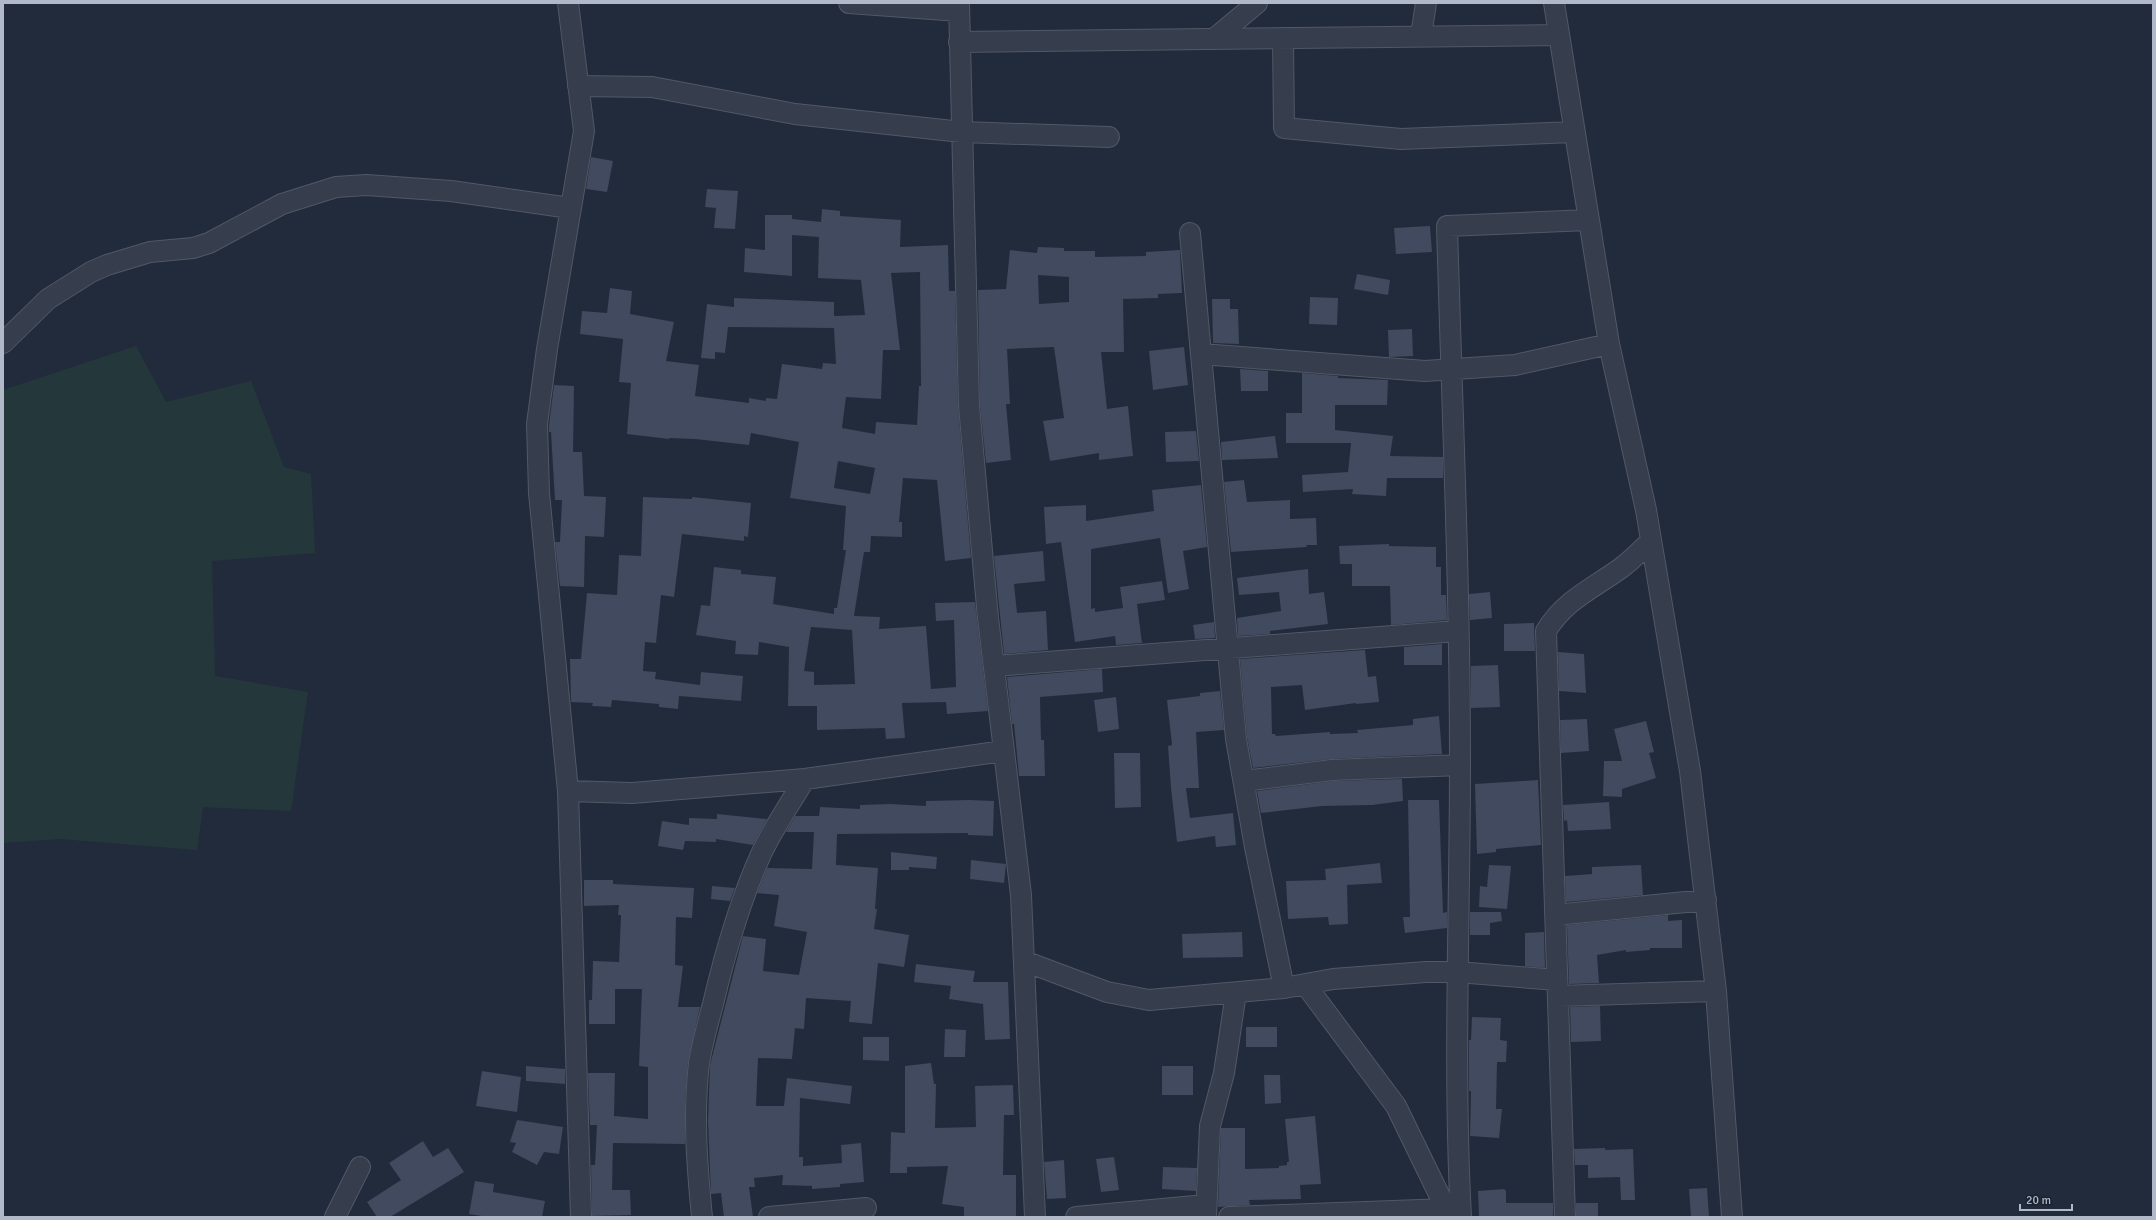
<svg xmlns="http://www.w3.org/2000/svg" width="2156" height="1220" font-family="Signika,sans-serif">
	<style>
		.green { fill: #24383c }
		.building { fill: #414a5e; fill-rule: evenodd }
		.lines { fill: none; stroke-linecap: round; stroke-linejoin: round }
		.minor-casing { stroke: #515866; stroke-width: 22 }
		.minor { stroke: #363d4c; stroke-width: 20 }
	</style>
	<rect width="100%" height="100%" fill="#222b3b"/>
	<path class="green" d="M136,346L166,402L251,381L284,467L311,474L315,553L212,561L215,676L308,692L291,811L203,807L197,850L60,839L3,843V390Z"/>
	<path class="building" d="M591,157L613,161L607,192L586,189Z
		M707,189L738,191L735,229L714,228L716,208L705,207Z
		M822,209L840,211V216L901,220L900,247L948,245L949,291H955L958,407L971,558L945,561L937,480L903,478L899,522H902V537L871,536L870,552H864L854,616L880,617L879,629L926,626L931,689L956,687L954,620L936,621L935,603L975,602L988,711L947,714L946,702L902,703L905,738L886,739L885,728L817,730V706H788L789,647L759,642L758,655L735,654L736,641L696,635L701,605L710,606L714,567L741,570V574L776,577L773,604L834,614V608H837L846,550H843L846,506L790,498L799,442L751,433L749,445L695,439L669,438V439L627,434L631,383L619,382L623,339L580,334L582,311L607,313L610,288L632,291L630,314L674,322L666,361L699,365L695,396L749,403V398L766,401V398L777,399L782,364L822,369L823,363L836,364L834,328L728,327L725,353L715,352V359L701,358L707,304L734,307V298L834,302V316L865,315L861,280L818,278L819,237L792,235V276L744,272L745,248L765,250V215H792V219L821,222ZM920,272L921,386H919L917,425L876,422L875,434L842,428L846,397L881,399L883,350H900L891,273ZM838,461L875,468L870,494L834,488ZM811,627L852,630L855,684L814,685V672L804,671Z
		M1430,226L1432,252L1396,254L1394,228Z
		M1038,247L1064,248V251H1095V257L1146,256V252L1180,250L1182,293L1158,294V298L1123,299L1124,352H1101L1107,409L1128,406L1133,456L1099,460V453L1050,461L1043,421L1064,418L1054,347L1007,349L1010,404H1006L1011,460L986,463L980,405L978,290L1006,289L1010,250L1037,253ZM1038,275L1069,277V302L1039,304Z
		M1357,274L1390,280L1388,295L1354,289Z
		M1310,297L1338,298L1337,325L1309,324Z
		M1212,299H1230V309H1238L1239,344L1213,343Z
		M1412,329L1413,356L1389,357L1388,330Z
		M1184,347L1188,385L1153,390L1149,351Z
		M1240,369L1268,371V391H1241Z
		M1302,373L1338,376V378L1388,380L1387,405H1335V430L1393,436L1390,456L1443,457V478H1387L1386,496L1352,494L1353,489L1303,492L1302,475L1348,472L1351,443H1286V413H1302Z
		M554,385L574,386L573,452H582L584,496L606,497L604,537L585,536L584,587L560,586L555,542H560L562,500H555L551,432H549V425Z
		M1196,431L1199,461L1166,462L1165,432Z
		M1275,436L1278,458L1222,460L1221,442Z
		M1244,480L1247,502L1290,500V519L1316,518L1317,545H1306L1307,547L1231,552L1224,482Z
		M1201,485L1207,547L1183,551L1189,589L1168,593L1160,538L1091,549V609L1095,608V612L1123,608L1120,587L1162,581L1165,600L1137,604L1142,643L1116,645L1115,636L1075,642L1061,542L1046,544L1044,507L1086,505V521L1154,511L1152,490Z
		M643,497L692,499V497L751,503L748,537L744,536V541L682,534L674,597L661,595L656,643L645,642L643,671L656,672L655,679L700,685L701,672L743,676L741,701L679,696L678,709L659,707V704L612,700L611,707L592,706L593,703L571,702L570,659H581L587,593L617,595L619,555L641,556Z
		M1389,544V546L1436,547V567H1441V595H1446L1447,620L1391,625L1390,586H1352V564H1340L1339,546Z
		M1043,551L1045,581L1014,584L1017,613L1046,611L1048,650L1004,654L994,556Z
		M1308,569L1309,594L1324,592L1328,624L1270,631V634L1238,636L1237,618L1281,611L1279,592L1239,595L1237,578Z
		M1490,592L1492,618L1470,620L1469,594Z
		M1214,622L1215,638L1195,639L1193,625Z
		M1534,623L1535,651H1504V624Z
		M1442,644V665H1404V647Z
		M1365,650L1368,677L1376,676L1379,702L1356,704V703L1305,710L1302,685L1271,687L1272,734H1275L1276,736L1330,732V734L1358,733L1357,730L1413,725V719L1439,716L1442,754L1331,759L1253,768L1247,737L1240,659Z
		M1558,652L1584,654L1586,693L1559,691Z
		M1498,665L1500,707L1471,708V666Z
		M1102,669L1103,692L1040,697L1041,740H1044L1045,776H1019L1014,724H1012L1007,677Z
		M1220,691L1224,730L1196,732L1199,788H1186L1190,818L1233,813L1236,845L1216,847L1215,836L1177,842L1171,788L1168,746L1172,745L1167,700L1200,696V693Z
		M1116,697L1119,729L1098,732L1094,700Z
		M1587,719L1589,751L1561,753L1560,720Z
		M1646,721L1654,752L1649,753L1656,778L1622,789V797L1603,796L1604,761H1622L1614,729Z
		M1114,753H1140L1141,807L1115,808Z
		M1402,779L1403,801L1372,805L1322,806L1261,813L1257,791L1333,781Z
		M1538,780L1541,845L1496,849V852L1477,854L1475,784Z
		M969,800L994,801L993,836L968,835V833L837,834L836,865L878,868L875,909H877L874,929L909,935L904,967L878,963L872,1024L849,1022L851,1001L806,998L804,1029L795,1028L792,1059L758,1058L756,1106H784L787,1078L852,1086L850,1104L800,1098L799,1157H803V1166L842,1163L841,1145L861,1143L864,1182L840,1184V1187L812,1189V1186L782,1185L783,1175L754,1178L755,1187H749L753,1217H724L721,1193L711,1194L708,1121L710,1065L743,936L766,939L763,971L799,975L807,932L774,926L779,895L757,893L767,868L812,869L814,832H786L787,830L795,816H819L820,807L860,809V805L890,804L926,806V801Z
		M1408,800H1439L1443,913L1447,912V928L1405,933L1403,917H1410Z
		M1609,802L1611,829L1568,831L1567,820L1564,821L1563,805Z
		M717,814L767,819L753,845L716,839V842L685,841L683,850L658,846L662,821L689,825V818L717,819Z
		M891,852L937,857L936,869L909,867V870H891Z
		M971,860L1006,864L1004,883L970,879Z
		M1380,863L1382,883L1347,885L1348,924L1329,925L1328,917L1288,919L1286,881L1326,880L1325,869Z
		M1489,865L1511,866L1507,909L1479,907L1480,886L1487,887Z
		M1641,865L1643,895L1566,902L1565,876L1592,874V867Z
		M584,880H613V884L694,888L692,918L676,917L675,965L683,966L678,1007H700L688,1062L685,1101V1144L613,1143L612,1190H630L631,1215L592,1216L591,1165H595L597,1125H590L588,1073H615L614,1116L648,1119V1067L639,1066L642,989H615V1024H589V1000H592L593,961L619,962L621,915H618L619,905L584,906Z
		M712,886L735,888L730,901L711,899Z
		M1470,912H1501L1502,921L1490,923V935H1470Z
		M1668,915V921L1682,920V948H1650V950L1626,952V950L1597,955L1599,983L1569,984L1567,925Z
		M1242,932L1243,957L1183,958L1182,934Z
		M1544,932L1545,968L1525,966V933Z
		M916,964L975,971L973,982H1008L1010,1039L985,1040L983,1004L949,999L951,986L914,982Z
		M1600,1006L1601,1041L1571,1042L1570,1007Z
		M1472,1017L1501,1018L1500,1040L1507,1041L1506,1062H1497L1496,1109H1502L1499,1138L1470,1136L1471,1091H1469V1040H1471Z
		M1246,1027H1277V1047H1246Z
		M945,1029L966,1030L965,1057H944Z
		M863,1037H889V1061L863,1060Z
		M931,1063L934,1084H936L935,1128L976,1127L975,1086L1013,1085L1014,1115H1004L1003,1175H1016V1217H964V1207L942,1204L948,1166L907,1167V1173H890L891,1132L905,1133V1066Z
		M526,1066L565,1069V1084L526,1081Z
		M1162,1066H1193V1095H1162Z
		M482,1071L521,1077L517,1112L476,1106Z
		M1264,1075H1280L1281,1103L1265,1104Z
		M1315,1116L1321,1184L1300,1185L1301,1199L1249,1200L1250,1205L1218,1207L1221,1128H1245V1169L1279,1168V1166L1287,1165V1162H1289L1285,1119Z
		M517,1120L563,1127L559,1154L544,1152L537,1165L512,1152L516,1143L510,1142Z
		M423,1141L433,1157L448,1148L464,1172L390,1217H377L367,1202L401,1180L389,1163Z
		M1605,1148V1150L1633,1149L1635,1200H1621L1620,1177L1588,1178V1165H1575L1574,1149Z
		M1114,1157L1119,1190L1101,1192L1096,1159Z
		M1064,1160L1066,1198L1047,1199L1044,1162Z
		M1163,1167L1197,1168L1196,1191L1162,1189Z
		M475,1181L494,1184L493,1192L545,1201L542,1217H488L469,1214Z
		M1707,1188L1709,1217H1691L1689,1189Z
		M1504,1189L1506,1191V1203H1553V1217H1479L1478,1191Z
		M1576,1203H1598V1217H1576Z"/>
	<g class="lines">
		<defs>
			<path id="minor" d="M849,3L959,11
				M1554,3L1609,344L1646,510L1690,771L1716,991L1732,1217
				M1421,36L1426,3
				M1283,38L1284,128L1401,139L1574,132
				M1214,39L1257,3
				M959,42L1559,35
				M578,86L652,87L795,114L962,132L1109,137
				M1190,233L1236,739L1255,847L1284,988
				M3,343L48,299L91,272L107,265L150,252L193,248L209,243L282,204L336,187L366,185L451,191L570,208
				M1201,354L1425,371L1515,365L1609,344
				M994,666L1458,631
				M1004,751L1021,895L1035,1217
				M1244,781L1332,770L1460,765
				M568,791L539,493L537,424L547,349L584,131L568,3
				M1555,915L1706,900
				M1024,961L1107,992L1149,1000L1284,988L1333,979L1426,972H1457L1557,980
				M1305,984L1396,1106L1450,1217
				M1558,996L1716,991
				M335,1217L360,1167
				M581,1217L568,791L632,793L805,779L1004,751L988,618L969,406L959,3
				M702,1217C697,1166 693,1114 699,1063C702,1044 708,1023 713,1004C725,953 740,900 762,852C774,827 790,803 805,779
				M769,1217L866,1208
				M1076,1217L1206,1205
				M1206,1217L1210,1126L1224,1073L1236,993
				M1229,1217L1447,1209
				M1461,1217C1453,1066 1460,915 1460,764C1460,585 1452,405 1447,226L1588,220
				M1565,1217L1546,631C1565,600 1592,589 1621,568C1632,560 1641,550 1651,541"/>
		</defs>
		<use href="#minor" class="minor-casing"/>
		<use href="#minor" class="minor"/>
	</g>
	<rect width="2156" height="1220" fill="none" stroke="#b1b8c7" stroke-width="8"/>
	<path d="M2020 1204v6h52v-6" fill="none" stroke="#b1b8c7" stroke-width="2"/>
	<text x="2026" y="1204" font-size="12" fill="#b1b8c7" stroke="#1b2230" stroke-width="3" paint-order="stroke">20 m</text>
</svg>
